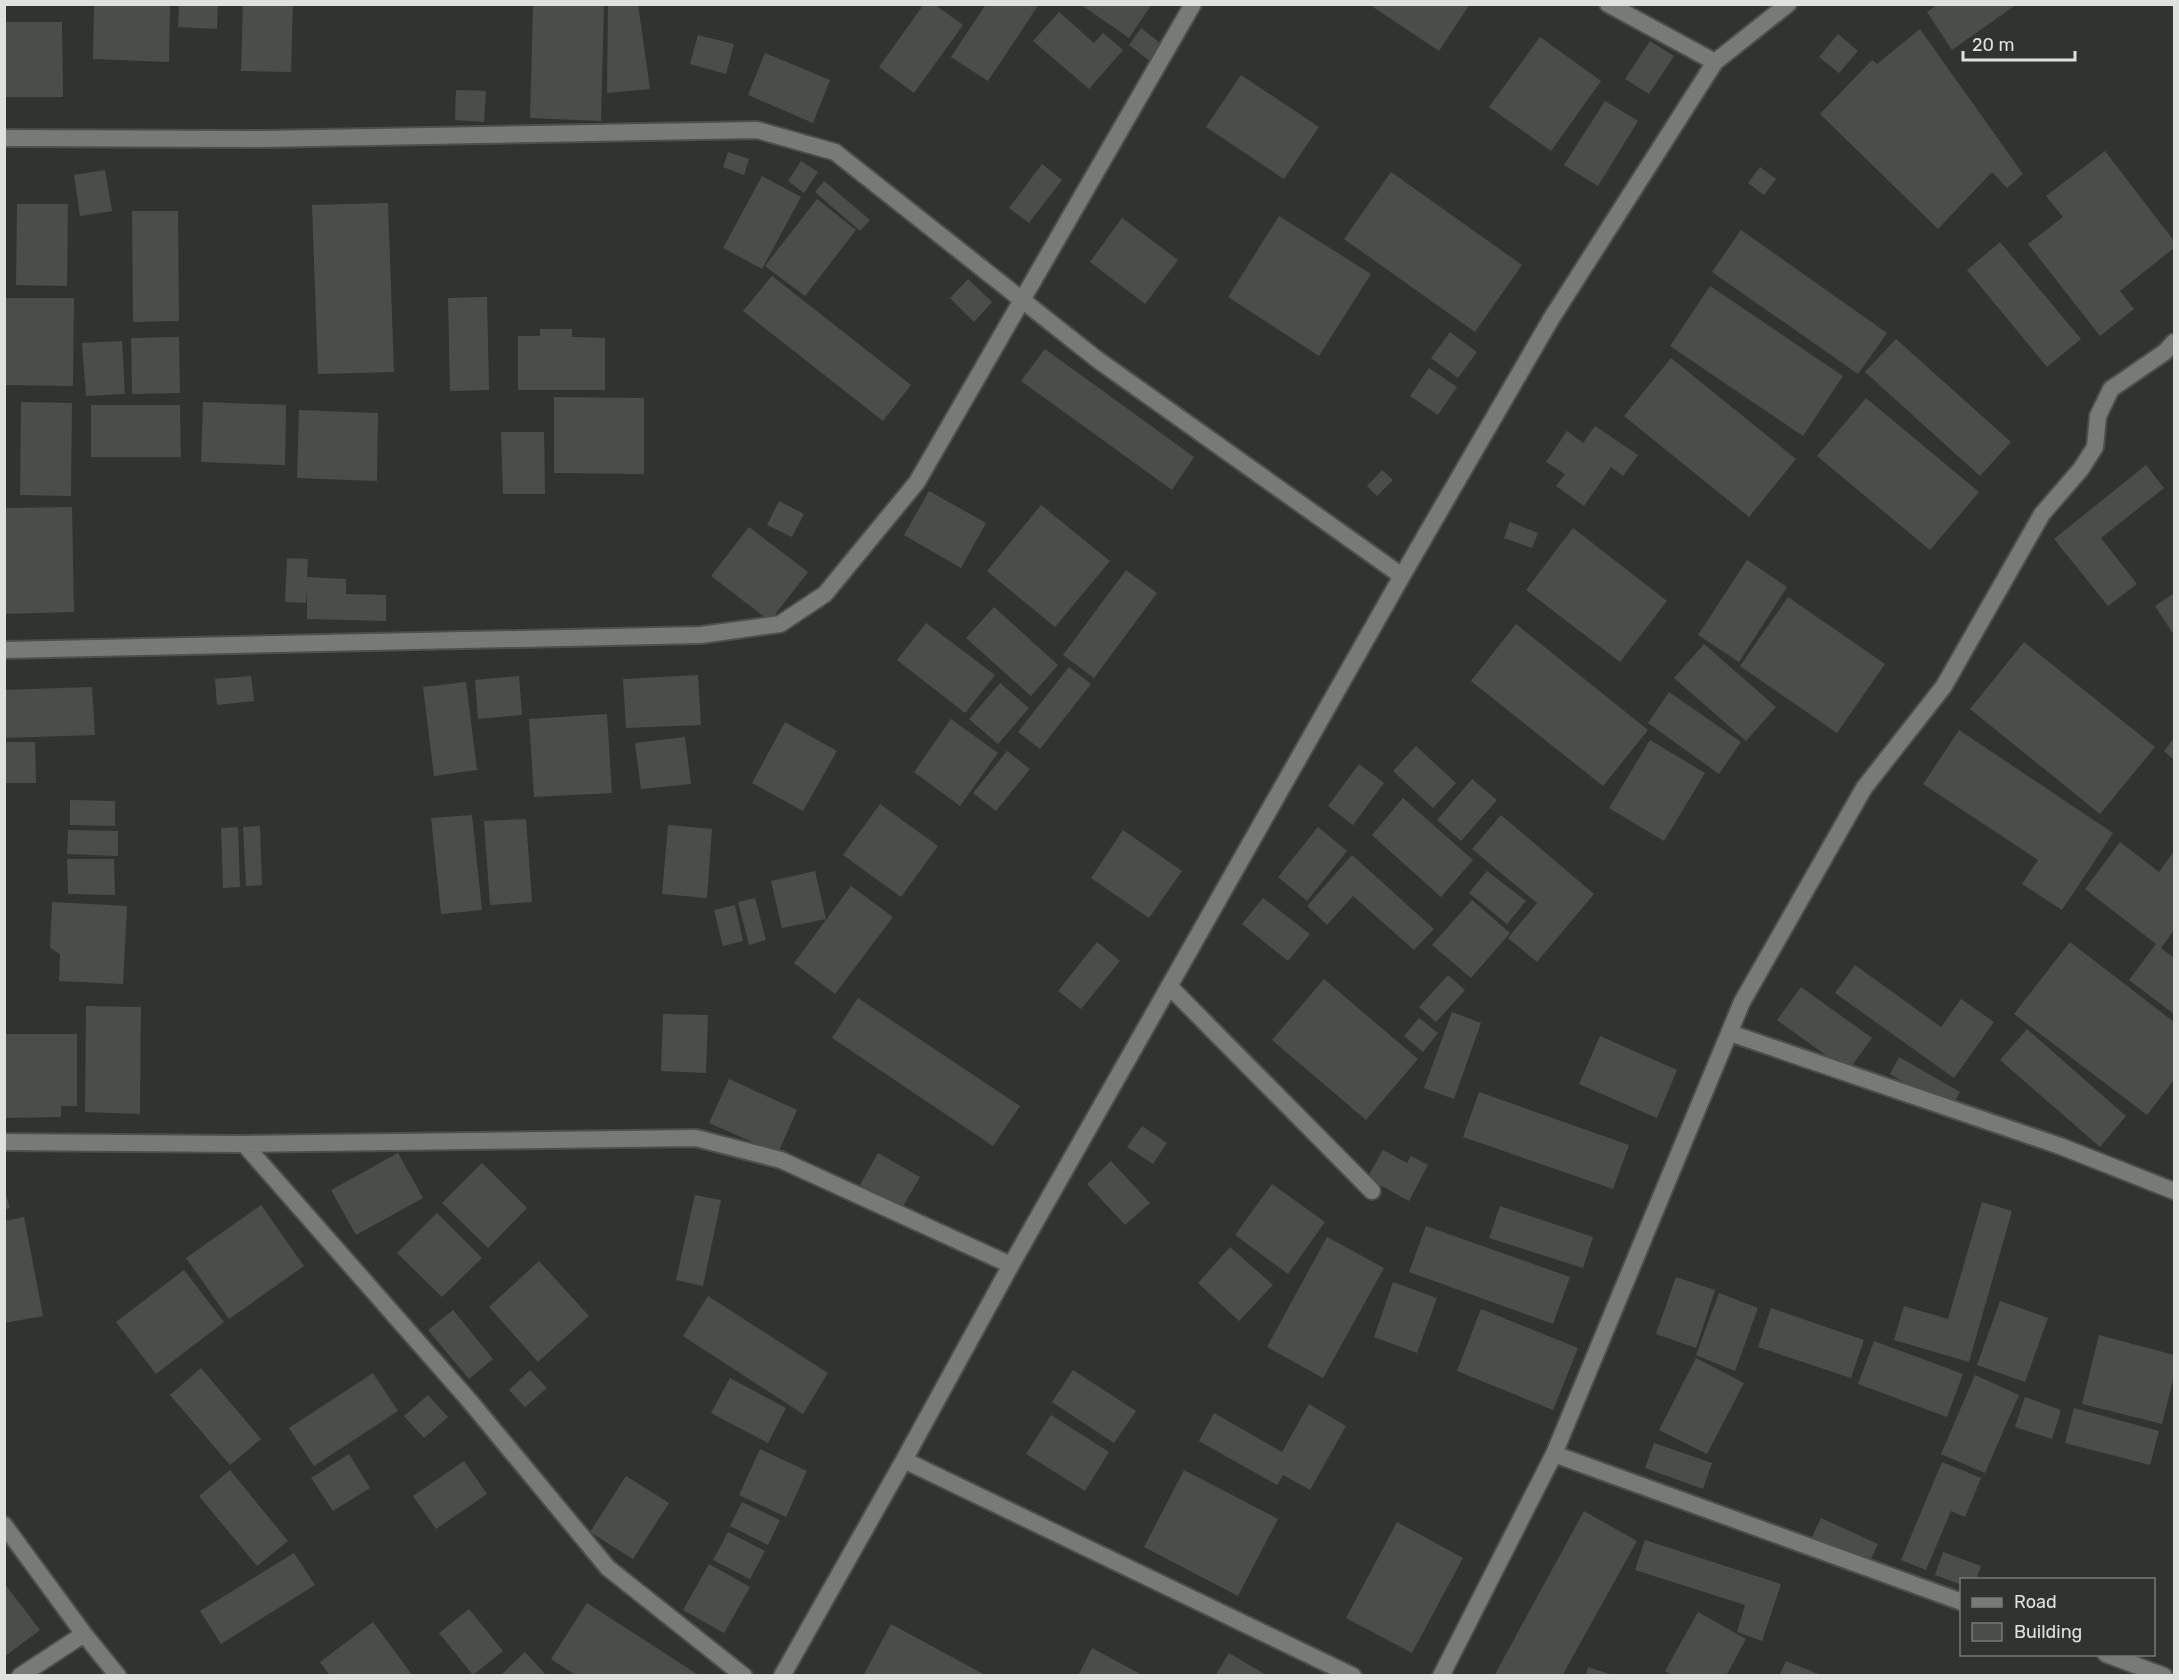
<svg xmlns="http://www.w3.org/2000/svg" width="2179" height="1680" font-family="Rubik,sans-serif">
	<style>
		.building { fill: #4a4e49 }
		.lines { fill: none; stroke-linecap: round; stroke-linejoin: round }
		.minor-casing { stroke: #4c4f4b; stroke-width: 20 }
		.minor { stroke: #767b75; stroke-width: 16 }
	</style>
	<rect width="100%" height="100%" fill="#30342f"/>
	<path class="building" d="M94,4H170L169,62L93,59Z
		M179,4H218L217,29L178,27Z
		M243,4H293L291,72L241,71Z
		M533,4H604L601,121L530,118Z
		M608,4H638L650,89L607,93Z
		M924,4H934L963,25L914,93L879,67Z
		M986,4H1039L988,81L951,57Z
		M1084,4H1152L1129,38L1083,6Z
		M1375,4H1470L1439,51L1373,7Z
		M1938,4H2017L1952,50L1927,12Z
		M1059,12L1094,43L1103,33L1123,50L1089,89L1033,41Z
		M4,22H62L63,97H4Z
		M1141,28L1164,46L1151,62L1129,45Z
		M1920,29L2023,174L2007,188L1992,172L1938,229L1820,114L1872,60L1877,64Z
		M1838,34L1858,51L1839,73L1819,57Z
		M698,35L734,44L726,74L690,64Z
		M1540,37L1601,81L1551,151L1489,107Z
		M1650,41L1674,56L1649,94L1625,79Z
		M765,53L830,80L813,123L748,95Z
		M1241,75L1319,127L1284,179L1206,127Z
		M456,90L486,91L484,122L455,120Z
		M1605,101L1638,121L1598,186L1564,165Z
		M2105,151L2174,241V248L2120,291L2134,309L2100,336L2028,244L2063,217L2046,196Z
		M728,152L749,159L744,175L723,167Z
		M801,161L818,172L804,193L788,181Z
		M1042,164L1062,180L1029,223L1009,208Z
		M1760,167L1776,179L1764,195L1748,183Z
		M105,170L112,211L80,216L74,175Z
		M1391,172L1522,265L1475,332L1344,239Z
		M762,176L801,197L762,269L723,248Z
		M824,181L870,220L860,231L815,192Z
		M817,199L856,230L805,296L765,266Z
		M388,203L394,372L318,374L312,205Z
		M17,204H68L67,286L16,285Z
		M132,211H178L179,321L133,322Z
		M1279,216L1371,274L1319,356L1228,297Z
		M1122,218L1178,260L1145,304L1090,262Z
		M1741,230L1887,333L1858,374L1712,272Z
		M2000,242L2081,339L2047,367L1967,270Z
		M772,276L911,385L883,421L743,311Z
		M968,279L992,302L974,322L950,298Z
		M1710,286L1843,376L1803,436L1670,346Z
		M487,297L489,390L450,391L448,298Z
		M4,298H74L73,386L4,385Z
		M540,329H572V337L605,338V390H518V336H540Z
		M1450,332L1477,352L1458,378L1431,358Z
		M179,337L180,393L132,394L131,338Z
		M1896,339L2011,442L1980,476L1865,372Z
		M122,341L125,394L86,396L82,343Z
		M1045,349L1194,457L1172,490L1021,381Z
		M1671,358L1796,459L1749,517L1624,416Z
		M1429,368L1457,387L1438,415L1410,396Z
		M554,397L644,398V474L554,473Z
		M1866,398L1979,492L1930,550L1817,456Z
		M21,402L72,403L71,496L20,495Z
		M203,402L286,405L285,465L201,462Z
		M91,405H180L181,457H91Z
		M299,410L378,413L377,481L297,478Z
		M1595,426L1638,455L1623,476L1611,467L1584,506L1556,486L1565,474L1546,462L1567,431L1583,443Z
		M501,432H544L545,494H503Z
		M2146,465L2164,488L2101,538L2137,584L2108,606L2054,539Z
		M1382,470L1393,480L1377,496L1367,486Z
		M929,491L986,523L961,568L904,535Z
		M779,501L804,514L792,537L767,525Z
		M1041,505L1110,561L1055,627L987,571Z
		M72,507L74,612L4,614V508Z
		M1510,522L1538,533L1532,548L1504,538Z
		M749,527L808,572L770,621L711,576Z
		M1573,528L1667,601L1620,662L1526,590Z
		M287,558L308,559L307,577L346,579V594L386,595V621L307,619V590L306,603L285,602Z
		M1747,560L1787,587L1739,662L1698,635Z
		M1126,570L1157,593L1094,678L1063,655Z
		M2174,593V635L2155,606Z
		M1788,597L1885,664L1837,733L1740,666Z
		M994,607L1058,665L1031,696L966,638Z
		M926,623L995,675L965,713L897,660Z
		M1516,624L1648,730L1603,786L1471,681Z
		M2024,642L2155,747L2100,814L1970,709Z
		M1704,644L1776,707L1746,741L1674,678Z
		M1069,667L1091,684L1040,749L1018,732Z
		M698,675L701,725L626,728L623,679Z
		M251,676L254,701L217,705L215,679Z
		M519,676L522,715L478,719L475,680Z
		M466,682L477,770L434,776L423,687Z
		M1000,683L1029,708L998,744L969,719Z
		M92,687L95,735L4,738V690Z
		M1669,692L1741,742L1719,774L1648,723Z
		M607,714L612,793L534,797L529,719Z
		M951,719L998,753L960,806L914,772Z
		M785,722L837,751L803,811L752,783Z
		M1959,730L2113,833L2062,910L2022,884L2038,860L1923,784Z
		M685,737L691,784L641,789L635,743Z
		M2174,738V760L2164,751Z
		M1650,740L1705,773L1664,841L1609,808Z
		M4,742H35L36,783H4Z
		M1416,746L1456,783L1433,808L1393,771Z
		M1007,751L1030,769L996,811L973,793Z
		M1359,764L1384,783L1353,825L1328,806Z
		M1472,779L1497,800L1461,841L1437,820Z
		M1403,798L1473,860L1441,897L1372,835Z
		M70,800L115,801V826L70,825Z
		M880,804L938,846L901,897L843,855Z
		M472,815L482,910L441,914L431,818Z
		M1501,815L1594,894L1537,962L1508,938L1537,903L1472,849Z
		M526,819L532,902L490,905L484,821Z
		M668,825L712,829L707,898L662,894Z
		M260,826L262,885L246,886L243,827Z
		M238,827L240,887L223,888L221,828Z
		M1318,827L1347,851L1307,901L1278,877Z
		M68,830L118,831V856L67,854Z
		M1123,830L1182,871L1149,918L1091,878Z
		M2120,842L2159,872L2174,851V930L2161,948L2174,958V1014L2129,980L2156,944L2085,889Z
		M1352,855L1434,929L1414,950L1353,896L1327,925L1307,906Z
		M67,859H114L115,895L68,894Z
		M815,871L826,919L782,928L771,881Z
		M1487,871L1526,901L1507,924L1469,893Z
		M851,886L893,917L835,994L794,963Z
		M755,898L766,940L749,945L738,902Z
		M1263,898L1310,934L1288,961L1242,924Z
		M1472,900L1510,933L1471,978L1432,945Z
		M52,902L127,906L123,984L59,981L60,954L50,948Z
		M735,905L743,941L723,946L714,910Z
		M1097,942L1120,961L1081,1009L1058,991Z
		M2070,942L2174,1022V1080L2147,1115L2014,1014Z
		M1855,965L1941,1027L1961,999L1994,1022L1954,1078L1835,993Z
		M1448,975L1465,990L1436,1022L1419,1007Z
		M1324,979L1418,1059L1366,1120L1272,1040Z
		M1801,987L1872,1038L1848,1071L1777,1020Z
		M858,998L1020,1106L993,1146L832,1038Z
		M86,1006L141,1007L140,1114L85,1112Z
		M1452,1012L1481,1023L1454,1099L1424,1088Z
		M663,1014L708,1015L706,1073L661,1071Z
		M1419,1018L1438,1033L1423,1052L1404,1036Z
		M2027,1029L2126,1116L2100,1147L2000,1060Z
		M5,1034H77V1106H61V1117L5,1118Z
		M1600,1036L1677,1070L1657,1118L1579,1084Z
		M1899,1057L1960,1092L1950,1109L1890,1074Z
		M729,1079L797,1110L778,1153L709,1123Z
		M1479,1092L1629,1145L1613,1189L1463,1137Z
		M1142,1126L1167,1143L1153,1164L1127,1147Z
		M1383,1150L1407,1163L1411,1156L1428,1165L1409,1201L1367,1178Z
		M398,1153L423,1198L356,1235L331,1190Z
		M878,1153L920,1177L902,1208L860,1185Z
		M1111,1161L1150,1203L1125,1225L1087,1184Z
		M482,1163L527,1208L488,1248L442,1203Z
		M1272,1184L1325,1222L1288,1274L1235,1235Z
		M4,1189L10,1208L4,1210Z
		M695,1195L721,1200L703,1286L676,1280Z
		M1982,1202L2012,1211L1969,1362L1894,1340L1904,1306L1948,1319Z
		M261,1205L304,1266L229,1319L186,1258Z
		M1500,1206L1593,1237L1583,1268L1489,1238Z
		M437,1213L482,1258L442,1297L397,1253Z
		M24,1217L43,1316L4,1323V1221Z
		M1426,1226L1570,1277L1553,1324L1409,1272Z
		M1327,1237L1384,1268L1323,1378L1267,1347Z
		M1230,1247L1273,1285L1239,1321L1198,1283Z
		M539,1261L589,1316L538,1362L489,1307Z
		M184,1270L224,1322L156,1374L116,1322Z
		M1676,1277L1715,1290L1696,1348L1656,1334Z
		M1393,1282L1437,1298L1417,1353L1374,1337Z
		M1719,1293L1758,1308L1735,1371L1696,1355Z
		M708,1296L828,1373L803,1414L683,1336Z
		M2000,1301L2048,1318L2025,1382L1977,1365Z
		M1771,1308L1864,1340L1851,1378L1758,1347Z
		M1481,1309L1578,1348L1553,1410L1457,1371Z
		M453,1310L493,1359L469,1379L428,1330Z
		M2099,1335L2174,1355V1376L2162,1424L2082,1404Z
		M1874,1341L1963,1374L1947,1417L1858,1384Z
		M1696,1358L1744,1383L1707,1454L1659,1430Z
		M201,1368L261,1439L230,1465L170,1395Z
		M530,1370L547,1388L525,1407L509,1390Z
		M1073,1370L1136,1411L1114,1443L1052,1402Z
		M373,1373L398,1411L314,1466L289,1428Z
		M1975,1375L2019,1395L1985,1473L1941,1454Z
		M730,1378L786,1408L768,1443L711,1413Z
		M428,1395L448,1417L424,1438L404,1416Z
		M2025,1397L2061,1410L2052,1439L2015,1427Z
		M1309,1404L1346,1426L1310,1490L1283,1475L1277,1485L1199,1441L1214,1413L1282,1452Z
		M2074,1408L2159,1431L2150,1465L2065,1443Z
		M1051,1415L1109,1452L1085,1491L1026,1454Z
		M1654,1443L1712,1463L1703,1489L1645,1468Z
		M760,1449L807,1471L786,1517L739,1495Z
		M349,1454L370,1488L333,1511L311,1478Z
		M464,1461L487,1494L436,1529L413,1496Z
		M1942,1462L1981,1478L1965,1517L1951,1511L1926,1570L1901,1560Z
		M230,1470L288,1541L257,1566L199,1496Z
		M1184,1470L1278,1519L1238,1596L1144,1547Z
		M626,1476L669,1503L633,1559L590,1532Z
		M742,1502L780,1520L768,1545L730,1526Z
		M1584,1511L1637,1541L1562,1676H1494Z
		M1821,1518L1878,1544L1869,1563L1812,1537Z
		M1397,1522L1463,1558L1412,1653L1346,1618Z
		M728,1532L765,1551L750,1579L713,1560Z
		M1645,1540L1781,1584L1762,1641L1737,1632L1745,1605L1635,1570Z
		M1943,1552L1981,1566L1976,1580H1962V1585L1935,1575Z
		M294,1553L315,1585L221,1644L200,1611Z
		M709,1564L750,1587L724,1633L683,1610Z
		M4,1583L40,1630L4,1657Z
		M587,1603L700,1676H577L551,1659Z
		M469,1609L503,1651L473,1675L439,1633Z
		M1698,1612L1746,1639L1726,1676H1673L1665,1671Z
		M373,1622L413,1676H330L320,1662Z
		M891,1624L987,1676H863Z
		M1092,1648L1144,1676H1078Z
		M525,1652L547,1676H500Z
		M1229,1653L1268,1676H1215Z
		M1786,1661L1821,1675V1676H1779Z
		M1588,1667L1613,1675V1676H1586Z"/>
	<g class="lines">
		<defs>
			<path id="minor" d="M1608,4L1715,62
				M4,138L261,139L757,130L835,152L1098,360L1402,576
				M4,650L701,635L780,624L825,594L917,482L1193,4
				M1170,987L1372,1191
				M1730,1033L2060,1146L2174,1191
				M4,1142L244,1144L696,1138L781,1160L1011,1265
				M244,1144L468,1399L608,1568L744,1676
				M1554,1454L1962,1602
				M904,1460L1353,1676
				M4,1525L84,1634L118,1676
				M2106,1654L2164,1676
				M20,1676L84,1634
				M782,1676L904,1460L1011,1265L1402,576L1551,319L1715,62L1788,4
				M1441,1676L1554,1454L1742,1002L1864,788L1944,686L2042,514L2081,469L2095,447L2098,416L2111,389L2165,352L2174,342"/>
		</defs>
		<use href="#minor" class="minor-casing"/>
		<use href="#minor" class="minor"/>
	</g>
	<rect width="2179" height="1680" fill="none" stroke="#dfe1de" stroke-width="12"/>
	<rect x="1960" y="1578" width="195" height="78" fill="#30342f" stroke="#767975" stroke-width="1.5"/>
	<rect x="1972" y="1598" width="30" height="9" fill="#767b75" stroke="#767975" stroke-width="1.5"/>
	<text x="2014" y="1608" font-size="18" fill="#dfe1de">Road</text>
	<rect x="1972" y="1623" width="30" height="18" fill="#4a4e49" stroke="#767975" stroke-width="1.5"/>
	<text x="2014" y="1638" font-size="18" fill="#dfe1de">Building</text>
	<path d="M1963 51v9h112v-9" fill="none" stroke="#dfe1de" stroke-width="3"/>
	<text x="1972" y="51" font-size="18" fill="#dfe1de" stroke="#30342f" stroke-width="4.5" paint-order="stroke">20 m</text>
</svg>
